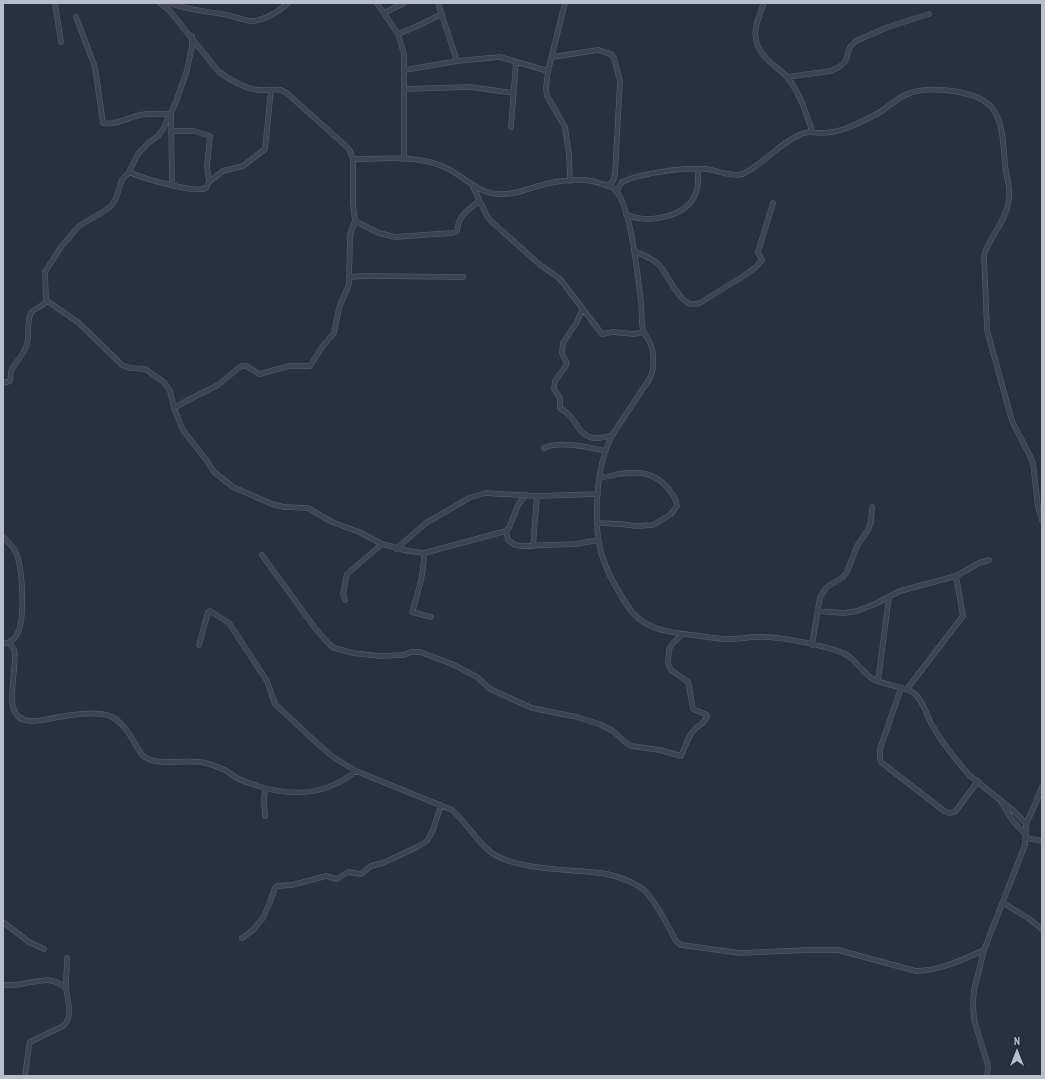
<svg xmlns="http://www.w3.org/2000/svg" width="1045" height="1079" font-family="'PT Sans Narrow',sans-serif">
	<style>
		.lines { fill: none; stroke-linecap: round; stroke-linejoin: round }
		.minor-casing { stroke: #59626e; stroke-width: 5.5 }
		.minor { stroke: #3b4451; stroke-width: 4.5 }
	</style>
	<rect width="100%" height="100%" fill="#273241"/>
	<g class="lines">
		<defs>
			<path id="minor" d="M55,3L61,42
				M160,3L169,10L218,71C230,80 243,88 258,90C272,92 278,85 289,95L347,147L350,151L353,159V204L355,221L350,235L349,284L339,308L334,333L322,347L310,366H289L260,374C253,372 248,364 241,366L218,385L192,398L174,408
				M170,3C187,10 204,11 222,14C232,15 242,21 252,21C263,21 280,11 288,3
				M377,3L398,34L404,54V159
				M438,3L457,61
				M565,3L548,71L546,88L547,96L565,127L569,155L570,181
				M764,3C756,23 749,39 765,57C772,65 781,70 788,78C800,94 806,112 812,131
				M384,13L404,3
				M76,17L95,67L103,123C114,126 129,117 140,115C150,113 160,114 170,114
				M398,34L415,27L442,14
				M552,57L598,50L611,54L614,58L620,81L615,174L613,181L608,186
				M405,70L457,61L500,57L548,71
				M787,77L831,71L839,67L845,62L850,47L856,41L888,27L929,14
				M405,89L470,87L514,93
				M171,113L172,185
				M511,127L516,62
				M353,159C382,159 415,155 442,166C462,174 475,192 497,194C511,195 522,191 535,187C555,181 582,176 602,184C607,185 614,188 617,192C631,209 638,278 641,302C642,311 641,322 643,330C645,336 649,340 651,345C654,353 654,365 652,373C650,380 644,387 640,393C631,407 621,421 612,436C596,465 593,520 601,552C606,571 620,596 632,612C649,632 676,633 700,636C709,637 718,639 728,639C741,639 754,636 767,637C786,638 828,646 845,654C855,659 861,670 870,677C883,687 907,685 916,695C924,703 927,716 932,725C942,743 956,760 969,775L1015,812L1026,824L1025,845L984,950L974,990L973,1002L974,1020L987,1062L988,1068L987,1076
				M129,172C142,178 195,194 206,188L209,182L207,166L210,136L194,131H172
				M209,182L223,171L243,166L265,149L271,90
				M473,187L487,216L491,221L539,264L560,279L602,334L613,332L634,334L644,332
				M617,191L622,182C641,173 686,167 707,169C718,171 732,177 743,174C763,164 777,146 797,136C806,131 812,132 820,133C829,133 839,131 847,128C856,124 866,120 875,115C887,109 897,97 910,93C931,86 979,90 993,109C1004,125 1003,146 1005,164C1006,177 1011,188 1009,200C1006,221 990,236 984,255L987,330L1012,421L1030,456L1033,464L1038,507L1042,520
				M626,214C645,225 684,217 694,197C699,189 698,178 698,169
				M355,221L379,233L395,237L452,233L457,231C458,215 468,211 479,201
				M634,251C642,255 653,258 659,265C668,275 676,296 688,303C692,305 696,304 700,303L745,275L756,267L762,260L758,252L773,203
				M349,277L366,276L463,277
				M46,300L79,323L122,365L130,368L145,369L164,382L170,391L174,408L183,430L207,461L214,472L233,487L272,504L284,507L308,508L332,522L359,532L382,544L408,551L424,553L506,531L509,528L518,505L526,495
				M582,310L577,322L563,343L562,353L567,364L555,381L554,389L560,398V408C562,410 565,411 568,414C576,421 580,436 593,438C600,439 606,437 613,435
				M3,383L10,381C11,377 10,373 12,369C17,361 24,354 27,344C30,334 26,323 31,313C34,308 42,307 46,302L45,272L61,247L79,226L106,210L112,205L116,198L122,180L129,172L138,154L147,144L158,136L163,129L176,102L187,70L192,46V36
				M544,448C559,440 589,447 605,451
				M597,523L621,524L636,526L653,525L671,514L677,506C676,498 672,493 667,487C654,472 637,471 618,474C612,476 607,477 600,477
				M506,531L508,540L515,545L521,546L576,544L598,540
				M3,537C7,541 13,546 15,551C23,566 26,622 16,636C13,641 8,643 3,644
				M533,546L537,496
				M396,549L426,523L469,498L485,493L537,496L598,494
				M424,553C424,574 418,593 412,612L431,617
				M262,555L315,628L329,644L334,648L353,653L379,656L404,655L411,652H420L452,664L477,677L490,689L532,708L561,714L577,717L599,724L613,731L626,743L631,746L660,750L681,756C685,748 688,736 694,730C699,724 705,724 707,716L705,714L693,709L689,686L688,682L671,670L668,663L669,649L673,643L683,634
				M345,600L343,594L347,574L382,544
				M817,611L844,613L857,611L875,604L900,591L956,576L979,563L989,560
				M9,642L14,650L15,655C15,668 10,695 13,707C18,728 43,720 58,717C72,715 100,710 112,717C126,724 134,743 142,755C156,768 187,758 205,763C211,764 218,767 225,770C229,772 233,776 237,778C244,782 251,783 258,786C292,797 327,795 356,771
				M199,645L208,612L210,611L229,623L267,681L275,704L319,745L333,757L356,771L452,810C467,823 476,841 492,853C518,871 574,869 607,874C619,877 634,882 644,890C656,901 668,926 676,941L681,945L740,953L809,950H838L916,971C939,971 964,959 984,950
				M812,645L820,597L827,587L843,577L847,572L857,546L868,530L871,522L872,507
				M878,681L889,597
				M901,688L880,749V759L881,762L944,811L949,813L955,812L978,781
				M907,689L963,616L956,576
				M265,788L264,801L265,816
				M1002,803L1013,821L1026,835
				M1026,824L1037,800L1042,787
				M1026,838L1042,841
				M1003,903L1028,918L1042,929
				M3,922L29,942L44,949
				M242,938L253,930L263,918L270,902L275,888L277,886L292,885L326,876L337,879L348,872L361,874L371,866L383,863L417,847L427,841L433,830L441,805
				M3,985C9,985 16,985 22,984C38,981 54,975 66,989
				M25,1076L29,1046L30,1042L63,1026C74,1018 67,999 66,987C66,977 67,968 67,958"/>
		</defs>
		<use href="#minor" class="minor-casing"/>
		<use href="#minor" class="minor"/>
	</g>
	<rect width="1045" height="1079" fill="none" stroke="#b8bfcb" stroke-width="8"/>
	<g transform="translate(1017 1051)" stroke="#202936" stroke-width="3" paint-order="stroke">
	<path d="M0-3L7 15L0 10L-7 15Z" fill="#b8bfcb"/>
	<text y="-6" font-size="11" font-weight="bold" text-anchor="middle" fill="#b8bfcb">N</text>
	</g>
</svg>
